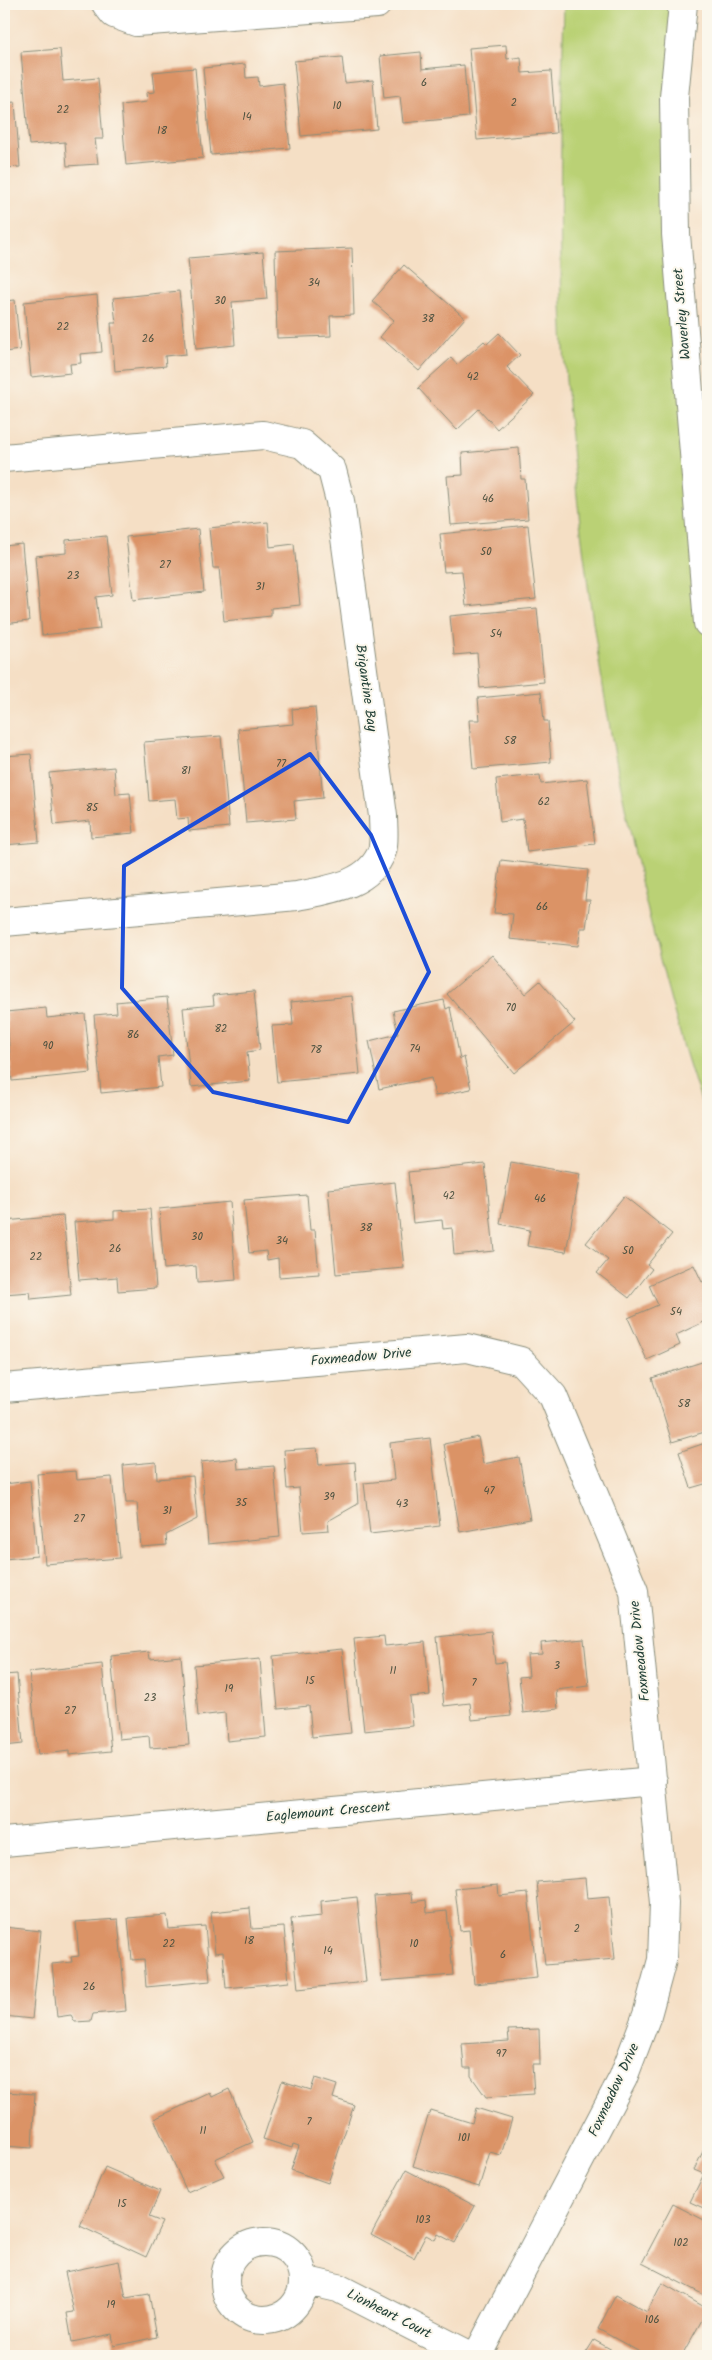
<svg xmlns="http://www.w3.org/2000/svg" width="712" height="2360" font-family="Kalam,sans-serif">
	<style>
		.green { fill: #bad175; stroke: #6c8754 }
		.building { fill: #db9366 }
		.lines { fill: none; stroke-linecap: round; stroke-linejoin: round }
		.street-casing { stroke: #8a8e7c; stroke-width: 30 }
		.secondary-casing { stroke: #8a8e7c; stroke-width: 30 }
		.street { stroke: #fff; stroke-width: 28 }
		.secondary { stroke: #fff; stroke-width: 28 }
		.marked { fill: none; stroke: #1d4ed8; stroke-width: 4; stroke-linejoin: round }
		.labels { text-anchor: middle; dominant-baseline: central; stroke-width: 4; stroke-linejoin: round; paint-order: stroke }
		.number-label { font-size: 11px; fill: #4e5240 }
		.street-label { font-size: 14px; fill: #1f3d34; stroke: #fbf7ec }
	</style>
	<rect width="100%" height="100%" fill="#fbf7ec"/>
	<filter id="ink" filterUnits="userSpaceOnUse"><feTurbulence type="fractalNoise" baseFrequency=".02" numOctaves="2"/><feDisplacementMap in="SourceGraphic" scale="10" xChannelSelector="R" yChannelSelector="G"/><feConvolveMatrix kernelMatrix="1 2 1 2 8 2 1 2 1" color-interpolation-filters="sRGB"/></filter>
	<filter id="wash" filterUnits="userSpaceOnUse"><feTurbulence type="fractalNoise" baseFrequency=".0096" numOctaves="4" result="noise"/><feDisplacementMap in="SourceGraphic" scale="20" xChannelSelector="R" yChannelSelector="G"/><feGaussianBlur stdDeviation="1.12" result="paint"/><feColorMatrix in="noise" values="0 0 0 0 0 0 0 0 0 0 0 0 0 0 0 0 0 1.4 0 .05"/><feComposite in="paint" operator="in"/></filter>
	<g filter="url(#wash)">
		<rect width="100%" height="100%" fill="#f5dfc5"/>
		<path class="green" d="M564,4H683L674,97L708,623V1123C697,1088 685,1054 676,1019C618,813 583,594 566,380C557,255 561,129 564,4Z"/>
		<g id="blocks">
			<path class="building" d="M506,45L507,59L521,57L522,73L551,71L556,133L477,140L469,48Z
				M60,49L63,81L98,78L103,139H95L98,164L67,166L65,142L29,145L21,52Z
				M421,52L422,69L464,65L468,117L403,123L400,96L384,98L380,56Z
				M342,57L345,83L373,80L377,129L301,136L294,61Z
				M245,64L246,78L258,77L259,86L283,83L290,148L211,155L203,68Z
				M195,68L203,158L126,165L121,105L147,102L146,93L155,92L153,72Z
				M15,102L20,167L4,168V103Z
				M352,248L354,315L330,316L331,336L277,338L275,251Z
				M263,252L267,299L232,302L235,345L196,349L188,258Z
				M404,265L465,318L419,371L380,337L394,320L372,301Z
				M179,291L186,354L165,356L166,366L115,371L111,323H116L113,298Z
				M97,295L102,352L80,354L81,363L70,364L71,373L31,377L24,302Z
				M15,300L20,350L4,352V301Z
				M499,333L520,355L507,367L534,395L497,429L479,409L457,430L418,388L451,358L457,365L484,341L487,344Z
				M519,448L521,479H525L528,519L451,525L447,476L463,475L462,453Z
				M268,522L270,547L294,544L300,605L271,608V616L224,621L219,568H213L209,528Z
				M528,525L536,599L466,606L462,571L444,572L440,534Z
				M198,529L204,592L133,600L126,537Z
				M106,536L112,595L96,597L100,629L42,635L35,556L66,553V540Z
				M22,544L29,621L4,624V546Z
				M537,608L544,682L480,688L477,653L454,655L450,616Z
				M541,692L544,721H548L551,762L473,769L469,720H480L478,698Z
				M315,707L323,798L294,801L296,819L246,823L238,729L293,724L292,709Z
				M221,736L229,827L189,831L188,818L177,819L175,799L149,801L144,742Z
				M31,754L39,842L4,845V756Z
				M114,767L116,794L130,793L134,833L91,837L90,821L54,825L49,773Z
				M540,775L541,784L587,779L595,844L527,852L523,819L500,822L496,779Z
				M501,860L588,870L585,900H590L586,928H581L578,946L510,939L513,914L494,913Z
				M492,955L525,994L540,981L575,1022L514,1073L447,994Z
				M254,991L260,1050L247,1052L250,1081L191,1087L183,1008L214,1005L213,995Z
				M352,996L360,1074L277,1082L272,1026L293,1025L291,1002Z
				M167,997L173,1055L158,1057L161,1087L101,1093L94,1015L117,1013L116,1002Z
				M444,1000L446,1009L450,1007L460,1059L464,1057L471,1089L435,1096L431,1078L379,1089L369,1041L398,1034L393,1011Z
				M46,1008L47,1018L85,1014L91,1073L12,1081L6,1012Z
				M511,1162L580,1174L566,1252L527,1246L530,1230L500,1224Z
				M485,1164L494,1251L454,1255L452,1228L443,1229L442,1220L413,1223L408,1172Z
				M395,1182L404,1268L336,1274L328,1189Z
				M307,1195L310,1230H315L319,1274L279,1277L278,1258L267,1260L266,1251L249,1253L244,1200Z
				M624,1196L672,1234L647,1265L652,1269L629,1298L597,1273L608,1260L586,1243Z
				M230,1202L236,1280L197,1283L196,1266L164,1269L159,1209Z
				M150,1209L156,1288L118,1291L117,1277L79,1280L74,1222L114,1219V1211Z
				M63,1216L71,1295L31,1299L30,1292L4,1294V1221Z
				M694,1265L702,1282L708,1279V1320L676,1335L680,1345L647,1360L628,1318L658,1305L649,1285Z
				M708,1360V1431L672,1442L652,1378Z
				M478,1437L483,1464L519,1457L530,1519L460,1532L444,1444Z
				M430,1438L440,1526L370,1534L364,1483L394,1480L390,1443Z
				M708,1442V1483L691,1488L679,1452Z
				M317,1448L319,1465L355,1462L358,1504L328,1521L329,1530L303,1532L299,1488L287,1489L284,1450Z
				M237,1458L238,1469L274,1466L280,1537L208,1544L201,1462Z
				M156,1462L157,1479L193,1476L197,1519L166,1535L167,1545L141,1547L137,1503H126L123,1465Z
				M76,1471L77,1480L112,1477L120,1558L45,1564L37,1474Z
				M30,1481L37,1556L4,1559V1484Z
				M491,1631L495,1663L505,1662L511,1716L472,1720L470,1703L444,1706L437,1637Z
				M384,1636L385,1646L425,1642L430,1695L410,1697L413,1726L364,1731L354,1639Z
				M584,1639L589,1686L556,1690L558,1709L523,1713L519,1677L529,1676L527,1655L542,1654L541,1643Z
				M342,1649L351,1733L312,1737L309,1706L278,1709L273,1656Z
				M149,1652L150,1659L181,1656L189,1745L150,1748L149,1736L119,1739L111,1656Z
				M260,1659L266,1737L227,1741L225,1713L198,1716L194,1665Z
				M102,1664L111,1751L69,1755V1751L38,1755L29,1672Z
				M17,1674L23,1744L4,1746V1675Z
				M585,1878L587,1899L609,1897L615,1959L545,1965L537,1882Z
				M498,1885L499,1896L528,1893L537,1978L474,1984L469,1930L460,1931L455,1889Z
				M412,1893L413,1902L426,1900L427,1913L447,1911L453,1975L382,1981L374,1896Z
				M357,1897L366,1982L298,1989L291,1919L322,1916L321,1901Z
				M250,1908L252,1929L284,1927L289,1982L226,1988L223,1952L215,1953L211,1912Z
				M167,1915L169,1929L205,1926L210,1981L146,1987L144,1959L132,1960L128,1918Z
				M118,1919L126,2011L93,2014L91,2021L75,2022L71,2015L57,2017L52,1964L72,1962L71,1957L79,1956L76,1922Z
				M4,1927L41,1931L32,2019L4,2016Z
				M539,2029L540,2064H532L534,2094L486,2097L471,2076V2068H464L462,2044L509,2041L508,2030Z
				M315,2078L337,2085L333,2098L354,2105L328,2183L291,2170L299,2146L293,2144L292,2148L263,2139L282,2081L311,2090Z
				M4,2086H7L6,2092L35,2094L32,2148L4,2146Z
				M229,2089L253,2142L215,2159L224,2176L187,2192L154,2119L210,2093L212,2097Z
				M476,2108L512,2119L501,2155L490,2152L479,2187L413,2166L430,2110L472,2123Z
				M708,2141V2210L690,2202L704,2174L694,2170Z
				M105,2167L160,2191L149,2217L162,2222L146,2257L80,2226Z
				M406,2170L475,2206L455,2243L438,2234L435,2240L426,2235L414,2258L371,2235Z
				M673,2204L708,2222V2297L642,2263Z
				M119,2261L126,2298L149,2294L157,2337L114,2346L112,2334L72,2342L67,2313L74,2312L65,2272Z
				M662,2283L708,2309L682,2356H647L598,2329L616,2295L647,2312Z
				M594,2340L623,2356H584Z"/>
		</g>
	</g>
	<g filter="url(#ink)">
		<use href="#blocks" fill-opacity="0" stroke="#8a8e7c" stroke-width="1"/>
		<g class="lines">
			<defs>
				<path id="street" d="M106,4L114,14L136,22L377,4
					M4,458L263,435L302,444L332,470L340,501L383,816C383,826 385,841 382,851C370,885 328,890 297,896L4,922
					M4,1388L467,1348L521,1361L553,1396L634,1591L664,1903L662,1960L647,2015L623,2078L477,2356
					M4,1842L653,1781
					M225 2281a39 39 0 1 1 78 0a39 39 0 1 1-78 0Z
					M303,2280L338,2288L471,2356"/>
				<path id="secondary" d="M683,4L674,97L676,234L708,623"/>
			</defs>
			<use href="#street" class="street-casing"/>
			<use href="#secondary" class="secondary-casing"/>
			<use href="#street" class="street"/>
			<use href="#secondary" class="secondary"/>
		</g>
	</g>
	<path class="marked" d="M310,754L371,835L429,972L348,1122L213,1092L122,988L124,866Z"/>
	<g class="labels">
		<g class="number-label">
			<text x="424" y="83">6</text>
			<text x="514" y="103">2</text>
			<text x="337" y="106">10</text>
			<text x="63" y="110">22</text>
			<text x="247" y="117">14</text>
			<text x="162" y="131">18</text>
			<text x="314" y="283">34</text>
			<text x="220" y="301">30</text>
			<text x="428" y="319">38</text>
			<text x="63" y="327">22</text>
			<text x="148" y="339">26</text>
			<text x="473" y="377">42</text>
			<text x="488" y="499">46</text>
			<text x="486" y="552">50</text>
			<text x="165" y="565">27</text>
			<text x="73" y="576">23</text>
			<text x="260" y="587">31</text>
			<text x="496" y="634">54</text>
			<text x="510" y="741">58</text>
			<text x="281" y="764">77</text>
			<text x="186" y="771">81</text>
			<text x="544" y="802">62</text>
			<text x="92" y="808">85</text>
			<text x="542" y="907">66</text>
			<text x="511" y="1008">70</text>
			<text x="221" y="1029">82</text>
			<text x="133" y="1035">86</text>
			<text x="48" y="1046">90</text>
			<text x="415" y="1049">74</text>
			<text x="316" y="1050">78</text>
			<text x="449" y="1196">42</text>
			<text x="540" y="1199">46</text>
			<text x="366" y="1228">38</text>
			<text x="197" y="1237">30</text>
			<text x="282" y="1241">34</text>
			<text x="115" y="1249">26</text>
			<text x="628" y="1251">50</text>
			<text x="36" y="1257">22</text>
			<text x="676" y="1312">54</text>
			<text x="684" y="1404">58</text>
			<text x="489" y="1491">47</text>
			<text x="329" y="1497">39</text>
			<text x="241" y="1503">35</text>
			<text x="402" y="1504">43</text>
			<text x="167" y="1511">31</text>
			<text x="79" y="1519">27</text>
			<text x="557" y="1666">3</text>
			<text x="393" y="1671">11</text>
			<text x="310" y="1681">15</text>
			<text x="474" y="1683">7</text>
			<text x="229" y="1689">19</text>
			<text x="150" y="1698">23</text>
			<text x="70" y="1711">27</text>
			<text x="577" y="1929">2</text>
			<text x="249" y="1941">18</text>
			<text x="169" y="1944">22</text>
			<text x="414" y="1944">10</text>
			<text x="328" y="1951">14</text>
			<text x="503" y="1955">6</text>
			<text x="89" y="1987">26</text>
			<text x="501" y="2054">97</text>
			<text x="309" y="2122">7</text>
			<text x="203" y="2131">11</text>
			<text x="464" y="2138">101</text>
			<text x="122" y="2204">15</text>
			<text x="423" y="2220">103</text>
			<text x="681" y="2243">102</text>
			<text x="111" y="2305">19</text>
			<text x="652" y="2320">106</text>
		</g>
		<g class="street-label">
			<text transform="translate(682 314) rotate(-95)">Waverley Street</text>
			<text transform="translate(366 688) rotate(82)">Brigantine Bay</text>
			<text transform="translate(361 1357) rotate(-5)">Foxmeadow Drive</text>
			<text transform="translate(640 1651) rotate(-96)">Foxmeadow Drive</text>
			<text transform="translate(328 1812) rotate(-5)">Eaglemount Crescent</text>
			<text transform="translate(614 2090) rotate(-65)">Foxmeadow Drive</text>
			<text transform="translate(389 2314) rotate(27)">Lionheart Court</text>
		</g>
	</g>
	<rect width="712" height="2360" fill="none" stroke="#fbf7ec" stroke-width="20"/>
</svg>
